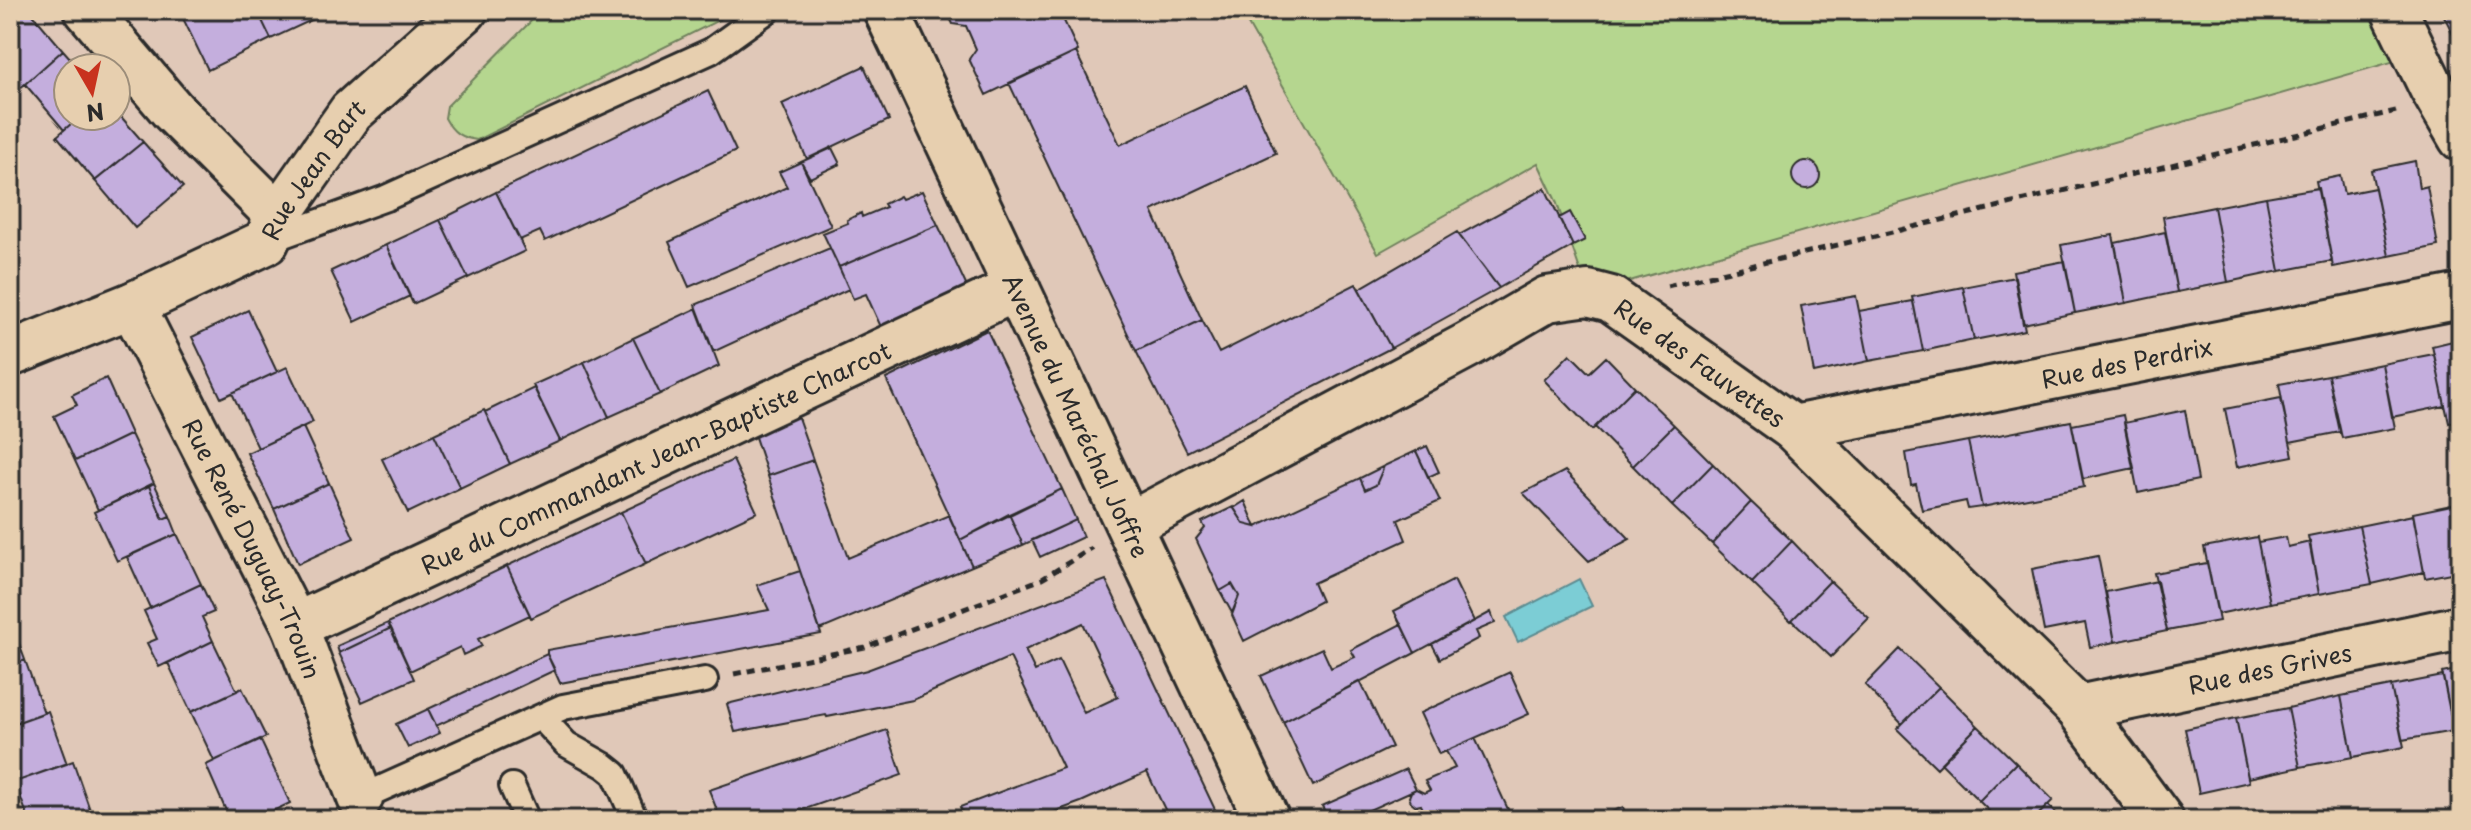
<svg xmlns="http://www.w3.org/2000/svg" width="2471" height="830" font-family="'Playpen Sans',sans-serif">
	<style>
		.green { fill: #b5d68f; stroke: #70805d; stroke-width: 2 }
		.water { fill: #7ccdd5; stroke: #5c8c91; stroke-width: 2 }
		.building { fill: #c4aedd; stroke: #2b2b2b; stroke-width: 2; fill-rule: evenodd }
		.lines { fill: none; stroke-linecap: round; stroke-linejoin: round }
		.service-casing { stroke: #2b2b2b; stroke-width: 30 }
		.minor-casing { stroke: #2b2b2b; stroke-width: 50 }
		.secondary-casing { stroke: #2b2b2b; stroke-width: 50 }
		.path { stroke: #2b2b2b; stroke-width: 5; stroke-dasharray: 8 6; stroke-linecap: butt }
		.service { stroke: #e7cfaf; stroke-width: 24 }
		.minor { stroke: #e7cfaf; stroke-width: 44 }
		.secondary { stroke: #e7cfaf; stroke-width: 44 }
		.labels { text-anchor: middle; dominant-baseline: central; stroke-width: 8; stroke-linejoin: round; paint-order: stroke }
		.street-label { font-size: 24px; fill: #2b2b2b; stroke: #e7cfaf }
	</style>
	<rect width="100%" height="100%" fill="#e0c8b8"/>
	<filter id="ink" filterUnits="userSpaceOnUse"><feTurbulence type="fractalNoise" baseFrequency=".0125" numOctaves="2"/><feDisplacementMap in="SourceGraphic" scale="16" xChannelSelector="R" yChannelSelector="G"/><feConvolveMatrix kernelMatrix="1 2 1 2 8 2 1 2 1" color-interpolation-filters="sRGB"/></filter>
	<g filter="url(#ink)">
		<path class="green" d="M542,10H733L719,20L477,140C461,138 453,133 445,118L447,106Z
			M1240,10H2387L2416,55L1588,293L1556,201L1538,163L1378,253Z"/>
		<path class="water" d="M1579,579L1592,606L1518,642L1506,617Z"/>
		<path class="building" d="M16,10H29L63,50L17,91L10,82V15Z
			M179,10H257L271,39L208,70Z
			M257,10H313L316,18L271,39Z
			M946,10H1059L1078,51L986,95L969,59L976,49L966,26L953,24Z
			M2441,10H2461V45L2459,46Z
			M63,50L79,68H68V116H80L64,130L25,84Z
			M1076,52L1120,145L1245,86L1276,153L1152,211L1202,320L1136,351L1009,83Z
			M864,66L889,120L807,159L782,104Z
			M708,91L736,151L545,241L540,231L520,240L496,192Z
			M116,111L143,142L95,181L57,136L80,116H116Z
			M143,142L183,187L135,228L95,181Z
			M832,148L840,164L810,178L801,162Z
			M2415,161L2419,188L2427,186L2438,246L2389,256L2371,170Z
			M1792 175a14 14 0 1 1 28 0a14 14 0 1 1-28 0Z
			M801,162L831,226L689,287L669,242L787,187L779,172Z
			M2340,176L2344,194L2375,188L2389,256L2333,267L2316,181Z
			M1545,188L1573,246L1499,288L1459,235Z
			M2318,188L2332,261L2280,271L2266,197Z
			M922,191L938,225L839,267L823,233L848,223L847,220L861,213L862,217L886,207L884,204L900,196L902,199Z
			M496,192L525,251L468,278L440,220Z
			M2266,197L2280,271L2228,282L2214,207Z
			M2214,207L2228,282L2177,292L2163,217Z
			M1570,212L1585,240L1573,246L1559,218Z
			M440,220L468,278L413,304L386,245Z
			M938,225L967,287L881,327L866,294L853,299L839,267Z
			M1457,232L1499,288L1391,348L1359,289Z
			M2165,232L2177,292L2126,303L2115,243Z
			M2113,235L2126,303L2075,313L2061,245Z
			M386,245L410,296L355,322L331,271Z
			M830,248L849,289L713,352L695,305Z
			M2065,261L2075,313L2023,324L2013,271Z
			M2015,277L2025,330L1974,340L1963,287Z
			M1356,284L1391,348L1187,452L1136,351L1202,320L1219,353Z
			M1963,287L1974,340L1923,351L1912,297Z
			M1856,296L1869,361L1814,373L1801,306Z
			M1913,301L1923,351L1869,361L1859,311Z
			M697,308L719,366L660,394L633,338Z
			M248,310L277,372L221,398L192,337Z
			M987,330L1062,489L960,540L886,379Z
			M633,338L660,394L609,417L584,362Z
			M2461,339V421L2449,423L2432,346Z
			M1570,354L1589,373L1606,357L1635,387L1592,430L1544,380Z
			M2434,354L2445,406L2392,417L2382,364Z
			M584,362L609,417L560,441L533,385Z
			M2382,364L2395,428L2342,438L2328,375Z
			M287,367L313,422L258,448L232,393Z
			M2328,375L2340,432L2290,442L2279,384Z
			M106,378L131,434L75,461L54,416L77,405L72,395Z
			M1635,387L1674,425L1633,466L1595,427Z
			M534,388L560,441L510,464L485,412Z
			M2281,398L2293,456L2237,467L2225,409Z
			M795,409L813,460L768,476L751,425Z
			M484,410L510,464L460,488L434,434Z
			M2185,410L2198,480L2138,493L2124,423Z
			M2123,415L2134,468L2083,479L2072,425Z
			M2071,421L2084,487L1982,507L1968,441Z
			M1674,425L1713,464L1672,506L1633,466Z
			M303,427L329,483L274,509L247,453Z
			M131,434L154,483L98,510L75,461Z
			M434,434L460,488L408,513L382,459Z
			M1968,441L1982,507L1968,509L1966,501L1922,510L1916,484L1911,485L1906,453Z
			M1427,446L1439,472L1428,477L1416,451Z
			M1416,451L1440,501L1398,520L1406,540L1313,583L1321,601L1244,641L1232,615L1239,596L1232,584L1220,591L1196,539L1205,528L1202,522L1233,507L1244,524L1256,527L1360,478L1365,490L1376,485L1384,466Z
			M733,460L757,512L646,564L621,512Z
			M813,460L848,558L949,515L972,566L820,630L768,476Z
			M1713,464L1751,502L1712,544L1672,506Z
			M1384,466L1376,485L1365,490L1360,478Z
			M1565,471L1630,539L1589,561L1523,493Z
			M154,483L170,516L163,519L149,486Z
			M329,483L354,538L298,564L274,509Z
			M149,486L163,519L170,516L177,534L117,561L94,512Z
			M1062,489L1076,520L1023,545L1009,514Z
			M1245,501L1256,527L1244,524L1234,508Z
			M1751,502L1792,541L1752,583L1712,544Z
			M2461,503V571L2425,578L2413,513Z
			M621,512L646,564L531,618L507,566Z
			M1009,514L1023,545L972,566L960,540Z
			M2413,515L2424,572L2372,584L2359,526Z
			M1076,520L1083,537L1040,557L1032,540Z
			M2359,526L2372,584L2319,594L2308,536Z
			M177,534L201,584L150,608L127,557Z
			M2257,537L2270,603L2218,614L2204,547Z
			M2286,537L2288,547L2310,542L2319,594L2270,603L2258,542Z
			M1792,541L1830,581L1791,621L1752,583Z
			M2098,556L2115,642L2090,647L2085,623L2044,631L2032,569Z
			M2207,563L2219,621L2167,631L2154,573Z
			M507,566L530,615L478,639L482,646L463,655L460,647L410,671L388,623Z
			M800,571L821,634L560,683L547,654V650L769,610L757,585Z
			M1106,580L1220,820H1170L1147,772L1081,802L1032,820H966L960,807L1063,768L1010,657L913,700L827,717L826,715L735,732L727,704L867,670ZM1083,623L1118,697L1084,713L1059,660L1035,671L1025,650Z
			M1454,580L1474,621L1415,653L1394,611Z
			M1830,581L1869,618L1831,657L1792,620Z
			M2157,581L2167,631L2115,642L2106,592Z
			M201,584L214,612L202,617L213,641L159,667L147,643L157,639L144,611Z
			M1232,584L1239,596L1232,613L1220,591Z
			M1491,612L1495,623L1476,631L1479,638L1440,659L1432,644Z
			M10,619L25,660L10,666Z
			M388,623L391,628L339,653L337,646Z
			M1401,624L1415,653L1283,722L1261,676L1322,648L1331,668L1355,657L1351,650Z
			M391,628L414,679L362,702L339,653Z
			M213,641L237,691L191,712L168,663Z
			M1900,649L1939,687L1902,724L1865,685Z
			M547,654L555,670L436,726L428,709Z
			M25,660L44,713L10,725V666Z
			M2461,669V740L2456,741L2442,673Z
			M1510,672L1529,714L1439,754L1420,713Z
			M2443,676L2454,731L2402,740L2391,686Z
			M1360,681L1392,747L1313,786L1283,722Z
			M2391,686L2404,747L2353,757L2341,696Z
			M1939,687L1978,726L1937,768L1897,729Z
			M242,688L266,737L214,761L191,712Z
			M2341,696L2353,757L2300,767L2288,708Z
			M2288,708L2300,767L2248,778L2236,718Z
			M428,709L440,733L408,748L396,724Z
			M48,711L67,764L15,782L10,769V725Z
			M2236,718L2249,782L2199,793L2185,729Z
			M1978,726L2016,763L1979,801L1941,763Z
			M887,730L902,775L774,820H721L709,790Z
			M1475,738L1513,820H1428L1421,805L1416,806L1411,802L1409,797L1411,792L1416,789L1424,793L1430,790L1425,781L1455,768L1446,751Z
			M260,739L290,803L254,820H230L206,765Z
			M73,761L91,813L72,820H29L15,782Z
			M2016,763L2053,800L2033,820H1998L1979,801Z
			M1406,769L1416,789L1347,820H1329L1322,806Z
			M2048,805L2063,820H2033Z
			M1623,807L1628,820H1592Z"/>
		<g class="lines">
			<defs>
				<path id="service" d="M267,241L386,198L711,51L768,10
					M541,717L566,744L605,766L615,774L635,820
					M512,786L527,820
					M360,798L563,707L705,680"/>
				<g id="minor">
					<path d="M87,10L173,111L278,216"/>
					<path d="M2394,10L2432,88L2461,138"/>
					<path id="s1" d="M132,305L295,626L360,798"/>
					<path id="s2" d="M10,354L132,305L266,242L278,216L351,112L465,10"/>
					<path id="s3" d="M1793,428L2461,296"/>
					<path id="s4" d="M1129,525L1468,345L1547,299L1588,293L1611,299L1793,428L2078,708L2161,820"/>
					<path id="s5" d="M295,626L1017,288"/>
					<path id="s6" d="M2078,708L2461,628"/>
				</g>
				<g id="secondary">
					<path id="s7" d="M886,10L1267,820"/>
				</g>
			</defs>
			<use href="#service" class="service-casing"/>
			<use href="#minor" class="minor-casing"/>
			<use href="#secondary" class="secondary-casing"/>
			<path class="path" d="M1667,286L2396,111
				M734,674L865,647L1042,579L1092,548"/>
			<use href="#service" class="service"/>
			<use href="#minor" class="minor"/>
			<use href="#secondary" class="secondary"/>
		</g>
	</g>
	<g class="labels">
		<g class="street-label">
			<text stroke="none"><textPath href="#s2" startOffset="366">Rue Jean Bart</textPath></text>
			<text stroke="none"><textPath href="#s3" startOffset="340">Rue des Perdrix</textPath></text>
			<text stroke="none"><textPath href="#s4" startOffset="650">Rue des Fauvettes</textPath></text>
			<text stroke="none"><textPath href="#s7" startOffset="448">Avenue du Maréchal Joffre</textPath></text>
			<text stroke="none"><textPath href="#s5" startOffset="398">Rue du Commandant Jean-Baptiste Charcot</textPath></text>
			<text stroke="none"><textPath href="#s1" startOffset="272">Rue René Duguay-Trouin</textPath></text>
			<text stroke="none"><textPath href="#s6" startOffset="196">Rue des Grives</textPath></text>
		</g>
	</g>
	<rect width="2471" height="830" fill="none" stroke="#e7cfaf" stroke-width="40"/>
	<rect x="20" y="20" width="2431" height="790" fill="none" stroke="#2b2b2b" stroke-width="3" filter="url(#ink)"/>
	<g transform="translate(92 92) rotate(171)"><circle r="38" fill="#e7cfaf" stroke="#9c8d7a" stroke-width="2"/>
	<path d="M0-6L14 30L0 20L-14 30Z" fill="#c8321e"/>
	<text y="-12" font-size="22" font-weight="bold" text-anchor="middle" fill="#2b2b2b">N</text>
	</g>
</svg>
